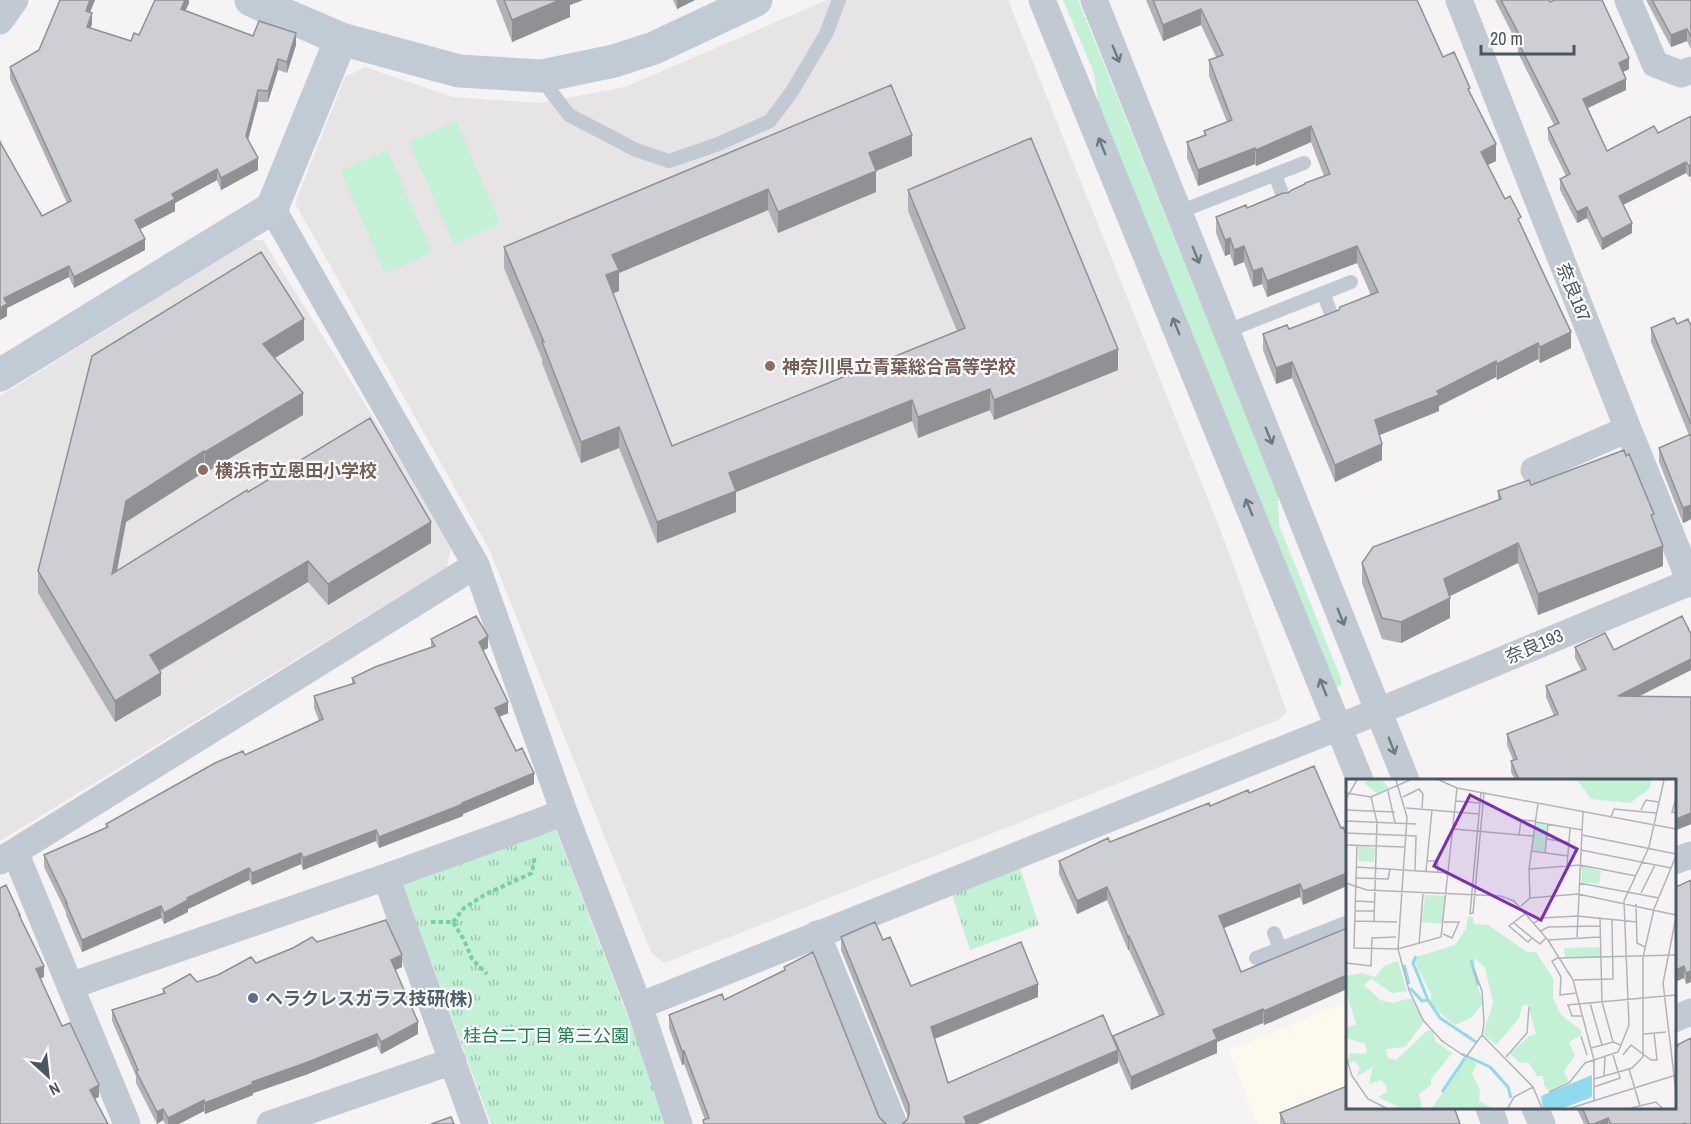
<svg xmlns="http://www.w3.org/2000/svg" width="1691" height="1124" font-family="'Archivo Narrow','Noto Sans JP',sans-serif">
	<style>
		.commercial { fill: #fdf9ef }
		.education { fill: #e6e4e5 }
		.grass { fill: #c3f1d5 }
		.park { fill: url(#park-tufts) }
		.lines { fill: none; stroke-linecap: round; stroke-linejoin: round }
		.path { stroke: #7ad0a6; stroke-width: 4; stroke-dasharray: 4.5 3; stroke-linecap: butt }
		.lane { stroke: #c1cad2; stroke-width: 14 }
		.street { stroke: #c1cad2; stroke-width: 27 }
		.secondary { stroke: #c1cbd6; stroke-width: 33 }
		.wall { fill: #b0b2b7 }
		.shaded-wall { fill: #909195 }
		.building { fill: #cdcfd5; stroke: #909195; stroke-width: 1.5 }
		.oneway { stroke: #6e7983 }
		.education-dot { fill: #8d6e63; stroke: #fff; stroke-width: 2 }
		.service-dot { fill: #5c6f8a; stroke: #fff; stroke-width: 2 }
		.labels { text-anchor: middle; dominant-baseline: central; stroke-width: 4.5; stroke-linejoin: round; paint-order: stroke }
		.street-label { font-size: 18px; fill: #4a5661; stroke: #fff }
		.education-label { font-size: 18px; font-weight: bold; fill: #785e54; stroke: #fff; text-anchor: start }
		.service-label { font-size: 18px; font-weight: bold; fill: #4e5e75; stroke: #fff; text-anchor: start }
		.park-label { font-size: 18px; fill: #17864f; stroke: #fff }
		.inset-river { fill: none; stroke: #90daee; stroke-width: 3 }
		.inset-road { fill: none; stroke: #b1b4b9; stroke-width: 1.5 }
		.view { fill: #7b2cbf; fill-opacity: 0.15; stroke: #7b2cbf; stroke-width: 3 }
		.inset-edge { fill: none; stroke: #4a5661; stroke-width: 3 }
	</style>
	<defs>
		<pattern id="park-tufts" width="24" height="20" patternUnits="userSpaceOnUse" patternTransform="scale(1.5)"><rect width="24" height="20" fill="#c3f1d5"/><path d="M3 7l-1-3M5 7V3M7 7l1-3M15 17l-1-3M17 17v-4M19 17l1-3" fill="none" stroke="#a0c6b0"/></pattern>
	</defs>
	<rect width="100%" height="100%" fill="#f5f3f3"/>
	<path class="commercial" d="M1347,1002L1348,1108H1454L1461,1124H1257L1229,1050Z"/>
	<path class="education" d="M827,0H1008L1220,529L1287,712L1278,720L664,963L651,952L489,549L295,203L345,77L365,67L453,97L540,103L625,87Z
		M251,240H263L452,544L447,567L0,841V396Z"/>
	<path class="grass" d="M1063,0H1078L1278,494L1279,525L1341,679V685L1336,688L1100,117L1094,73Z
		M456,121L500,223L454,244L409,142Z
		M387,150L432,252L385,273L341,171Z"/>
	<path class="park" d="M554,825L669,1124H491L401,881Z
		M1016,856L1039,925L970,950L948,882Z"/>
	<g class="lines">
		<path class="path" d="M431,922H453L464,940L472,959L487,974
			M453,922L464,908L486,894L532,873L535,855"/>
		<path class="lane" d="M542,76L549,89L569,115L636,150L669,161L716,145L770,121L791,93L826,34L839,0
			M1275,175L1285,201
			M1179,212L1304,163
			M1323,293L1333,318
			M1227,331L1351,282
			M1274,933L1280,949
			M1256,958L1348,922"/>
		<path class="street" d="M1042,0L1360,780
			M1094,0L1406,780
			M1459,0L1628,429L1691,584
			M1628,0L1655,64L1681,74L1691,70
			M0,21L15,0
			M272,208L476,565L564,812L639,1006L679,1124
			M1534,470L1628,429
			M15,852L127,1124
			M0,861L476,565
			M1674,861L1691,855
			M386,877L475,1124
			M817,934L894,1124
			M70,986L386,877L533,824L564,812
			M639,1006L1379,711L1690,582
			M1674,1019L1691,1012
			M1489,1108L1495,1124
			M1535,1108L1542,1124
			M270,1124L453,1061"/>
		<path class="secondary" d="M251,0L341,39L459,71L542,76L614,61L654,48L756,0
			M0,375L272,208L341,39"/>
	</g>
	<path class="wall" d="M95,0L90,12L92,24L90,28L131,41L189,0V3L185,11L253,36L296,45L287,73L278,70L268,102H258L248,140L258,170L221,190L217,180L175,203V211L140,229L145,250L74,288L69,277L7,308V316L0,320L42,216L67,203L10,79V67L39,50Z
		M496,0H583L570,5V17L512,42Z
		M673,0H695L677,9Z
		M1146,0H1417L1443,57L1470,93L1496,161L1488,165L1505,199L1521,225L1571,348L1540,363L1538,359L1497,380L1496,377L1439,406V411L1379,435L1382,460L1335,482L1292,378L1276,384L1263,350V334L1289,329L1339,310L1371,295L1357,263L1267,297L1262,284L1253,287L1244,262L1234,266L1230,254L1225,256L1216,233V217L1247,208L1288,193L1324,176L1311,142L1256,166L1255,164L1198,186L1187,158V142L1204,135V131L1227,122L1209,76V60L1216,57L1201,25L1163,41Z
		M1495,0H1549L1550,2L1629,69L1623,72L1626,90L1588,108L1607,151L1658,133L1691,116V176L1689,177L1686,173L1623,205L1632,233L1602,250L1587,218L1577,223L1560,190V179L1566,176L1548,139V128L1554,125L1518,53V45Z
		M1646,0H1691V49L1687,41L1671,47Z
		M912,156L876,171V192L778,233L768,210L619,273V291L613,293L672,446L957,331L908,211V190L1118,370L994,420L990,410L918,438L912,421L736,492V512L657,543L619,448L581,463L542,363V359L504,268V247Z
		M1677,324H1691V519L1683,523L1659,462V448L1689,435L1651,342V328Z
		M304,340L275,358L303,415L205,473L204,472L126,522L117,572L248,492L431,543L328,605L308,582L160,671L161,695L115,722L38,593V571L92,356Z
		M1531,485L1654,523L1663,566L1538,615L1518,563L1449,596L1450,618L1401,643L1382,639L1362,583V563L1498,500V491Z
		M1682,616L1691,634V670L1639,696L1691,697V824L1674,831V780H1515L1511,772V761L1513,760L1507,745V734L1554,716L1546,697V686L1581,670L1575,658V647L1605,633L1614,650Z
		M431,639L488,648L483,650L508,713L499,717L534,784L463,814V816L379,848L376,841L303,870L301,864L252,885L249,880L188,909V912L164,924L161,918L82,952L66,915V912L44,867V855L106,827V824L245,755L319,721L314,708V696L352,684V678L431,648Z
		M1314,766L1303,905L1300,897L1223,928L1241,972L1347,928V989L1264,1025L1263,1023L1217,1042V1053L1131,1090L1118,1060V1063L907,1120L908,1117L841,950V937L883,940L911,986L1038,997L935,1039L948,1083L1113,1039V1036L1159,1016L1129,950H1128L1107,900L1077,914L1059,874V861L1249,793Z
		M1691,880L1686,984L1684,978L1674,982Z
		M317,942L402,967L395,970L418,1034L381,1054L377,1046L308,1074L253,1093V1095L205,1114L204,1111L179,1124H165L163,1120L157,1124L136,1083V1076L112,1021V1010L163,994V989L197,982L256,963Z
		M784,967L879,1117L886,1124H703V1120H705L684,1064L682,1065L669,1028V1015L724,1000L784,971Z
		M1576,1107H1674L1691,1124H1584Z
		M1280,1113L1460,1124H1280Z"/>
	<path class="shaded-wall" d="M90,0H95L86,22V11Z
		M185,0H189V3L181,20V9Z
		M560,0H583L570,5V17L512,42V20Z
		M677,0H695L677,9Z
		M1201,9V25L1163,41V25Z
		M92,13V24L87,38V27Z
		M1687,29V41L1671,47V35Z
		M296,33V45L287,73V62Z
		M1629,58V69L1619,74V63Z
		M278,59V70L268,102V91Z
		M1626,79V90L1583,110V99Z
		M258,90V102L246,147V136Z
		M1311,126V142L1256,166V150Z
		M912,135V156L876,171V192L778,233V212L869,153Z
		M1496,144V161L1481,168V152Z
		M1255,148V164L1198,186V170Z
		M258,158V170L221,190V178Z
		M1686,162V173L1619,207V196Z
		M1691,165V176L1689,177V166Z
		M217,169V180L175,203V211L135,232V220L172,194Z
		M768,189V210L619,273V291L606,296V275L612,255Z
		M1587,207V218L1577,223V212Z
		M1632,223V233L1602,250V239Z
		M1230,238V254L1225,256V240Z
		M145,239V250L74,288V277Z
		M1244,246V262L1234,266V250Z
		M1357,246V263L1267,297V281Z
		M69,266V277L7,308V316L0,320V308L4,298Z
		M1262,268V284L1253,287V271Z
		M304,319V340L263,365V344Z
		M1571,332V348L1540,363V347Z
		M1538,343V359L1497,380V364Z
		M1118,349V370L994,420V400Z
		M1496,361V377L1439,406V411L1375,437V420L1437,391Z
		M1292,362V378L1276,384V368Z
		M990,389V410L918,438V417Z
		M303,393V415L205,473V452Z
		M912,400V421L736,492V512L657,543V522L729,473Z
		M619,427V448L581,463V442Z
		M1382,444V460L1335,482V465Z
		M204,451V472L126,522L112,596V574L126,501Z
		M1691,505V519L1683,523V508Z
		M431,522V543L328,605V584Z
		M1518,543V563L1444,599V579Z
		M1663,546V566L1538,615V594Z
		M308,561V582L150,676V655Z
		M1450,598V618L1401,643V622Z
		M488,636V648L479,653V642Z
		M1691,659V670L1618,707V696Z
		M161,673V695L115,722V701Z
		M508,702V713L495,719V708Z
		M534,773V784L463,814V816L379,848V837Z
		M1691,813V824L1674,831V820Z
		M376,830V841L303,870V858Z
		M301,853V864L252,885V873Z
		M249,868V880L188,909V912L164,924V913L187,898Z
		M1347,873V886L1303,905V891Z
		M1300,884V897L1219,930V916Z
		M1107,887V900L1077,914V901Z
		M161,906V918L82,952V940Z
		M1129,936V950H1128V937Z
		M402,955V967L391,972V960Z
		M44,966V977L36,981V969Z
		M1684,966V978L1674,982V971Z
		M1691,971V982L1686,984V973Z
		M1347,975V989L1264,1025V1011Z
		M1038,984V997L931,1040V1027Z
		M1263,1009V1023L1217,1042V1053L1131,1090V1077L1213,1030Z
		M418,1022V1034L381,1054V1042Z
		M377,1034V1046L308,1074L253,1093V1095L205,1114V1103L252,1082Z
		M1118,1050V1063L978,1124H964V1117Z
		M682,1051H684V1064L682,1065Z
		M99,1085V1097L90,1101V1090Z
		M204,1100V1111L179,1124H168V1118Z
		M163,1109V1120L157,1124V1112Z
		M1608,1118V1124H1594Z"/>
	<path class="building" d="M60,0H90L86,11L92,13L87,27L131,41L134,33L139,35L155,0H185L181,9L253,36L259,21L296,33L287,62L278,59L268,91L258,90L246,136L258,158L221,178L217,169L172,194L175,199L135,220L145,239L74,277L69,266L4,298L7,304L0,308V142L42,216L71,201L10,67L39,50Z
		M504,0H560L512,20Z
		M1153,0H1417L1443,57L1454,52L1470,88L1468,89L1496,144L1481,152L1505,199L1510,196L1521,217L1518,219L1571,332L1540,347L1538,343L1497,364L1496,361L1437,391L1439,395L1375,420L1382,444L1335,465L1292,362L1276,368L1263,334L1287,325L1289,329L1339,310L1340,307L1378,292L1357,246L1267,281L1262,268L1253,271L1244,246L1234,250L1230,238L1225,240L1216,217L1246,205L1247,208L1283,193H1288L1292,190L1305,184V183L1330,174L1311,126L1256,150L1255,148L1198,170L1187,142L1206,135L1204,131L1232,120L1209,60L1223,55L1201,9L1163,25Z
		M1501,0H1549L1550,2L1554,0H1602L1629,58L1619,63L1626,79L1583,99L1607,151L1654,126L1658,133L1691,116V165L1689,166L1686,162L1619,196L1632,223L1602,239L1587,207L1577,212L1560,179L1570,174L1548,128L1559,123L1518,42L1522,40Z
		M1652,0H1691V37L1687,29L1671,35Z
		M891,85L912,135L869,153L876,171L778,212L768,189L612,255L619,270L606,275L672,446L965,328L908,190L1031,138L1118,349L994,400L990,389L918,417L912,400L729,473L736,491L657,522L619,427L581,442L542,342H544L504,247Z
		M261,252L304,319L263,344L303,393L205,452L204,451L126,501L112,574L247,490L248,492L370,418L431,522L328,584L308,561L150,655L161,673L115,701L38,571L92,356Z
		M1674,318L1677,324L1688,319L1690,324H1691V424L1651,328Z
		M1691,434V505L1683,508L1659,448Z
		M1624,450L1626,456L1629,454L1654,514L1651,515L1663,546L1538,594L1518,543L1444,579L1450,598L1401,622L1382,618L1362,563L1373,547L1501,499L1498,491L1529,480L1531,485Z
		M476,616L488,636L479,642L508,702L495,708L516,751L522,748L534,773L462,803L463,804L379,837L376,830L303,858L301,853L252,873L249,868L187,898L188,900L164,913L161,906L82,940L66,903H67L44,855L108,827L106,824L215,763L243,751L245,755L323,719L314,696L355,683L352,678L375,667L435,646L431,639Z
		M1682,616L1691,634V659L1618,696L1691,697V813L1674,820V780H1519L1511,761L1517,759L1507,734L1558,714L1546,686L1586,669L1575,647L1605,633L1614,650Z
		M1314,766L1341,828L1343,827L1347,837V873L1303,891L1300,884L1219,916L1241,972L1347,928V975L1264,1011L1263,1009L1213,1030L1217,1039L1131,1077L1113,1036L1164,1014L1129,936L1128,937L1107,887L1077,901L1059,861L1108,838L1110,842L1209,803L1210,806L1248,790L1249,793Z
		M1691,880V971L1686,973L1684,966L1674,971V888Z
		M6,885L20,915H19L44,966L36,969L62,1026L70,1023L98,1083L99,1085L90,1090L108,1124H0V888Z
		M386,920L402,955L391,960L418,1022L381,1042L377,1034L308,1062L252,1082L253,1084L205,1103L204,1100L168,1118L163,1109L157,1112L136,1071L138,1070L112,1010L165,993L163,989L190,974L197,982L218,975L251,957L256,963L293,948L312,937L317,942Z
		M875,922L883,940L890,937L911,986L1021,942L1038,984L931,1027L948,1083L1103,1015L1118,1050L964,1117L967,1124H902L907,1120L909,1114V1105L841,937Z
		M813,952L879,1117L886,1124H704L703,1120L709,1118L684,1051H682L669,1015L722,994L724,1000L785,970L784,967Z
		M1691,1038V1124H1686L1685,1123L1682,1124H1611L1608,1118L1594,1124H1589L1582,1107H1674V1048L1678,1046L1677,1045Z
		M1347,1086V1107H1454L1460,1124H1285L1280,1113Z
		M451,1117L454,1124H431Z"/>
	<defs><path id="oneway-shaft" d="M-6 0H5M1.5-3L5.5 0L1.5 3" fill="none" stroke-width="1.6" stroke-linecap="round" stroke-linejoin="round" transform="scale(1.5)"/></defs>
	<g class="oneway">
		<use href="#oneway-shaft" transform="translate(1116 54) rotate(68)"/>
		<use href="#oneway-shaft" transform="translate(1102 146) rotate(-112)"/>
		<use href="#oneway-shaft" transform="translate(1196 255) rotate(68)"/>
		<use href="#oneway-shaft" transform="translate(1176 326) rotate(-112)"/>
		<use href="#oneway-shaft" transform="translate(1269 436) rotate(68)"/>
		<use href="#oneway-shaft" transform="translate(1249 507) rotate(-112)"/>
		<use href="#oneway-shaft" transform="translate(1341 617) rotate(68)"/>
		<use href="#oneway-shaft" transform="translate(1323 687) rotate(-112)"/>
		<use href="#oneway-shaft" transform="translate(1392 746) rotate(69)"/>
	</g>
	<g class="education-dot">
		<circle cx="770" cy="366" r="6"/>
		<circle cx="203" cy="470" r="6"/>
	</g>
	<circle class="service-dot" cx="253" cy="998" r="6"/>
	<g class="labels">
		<g class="street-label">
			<text transform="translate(1574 292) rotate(68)">奈良187</text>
			<text transform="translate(1534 646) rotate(-23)">奈良193</text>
		</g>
		<g class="education-label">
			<text x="782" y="366">神奈川県立青葉総合高等学校</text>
			<text x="215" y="470">横浜市立恩田小学校</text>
		</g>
		<g class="service-label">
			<text x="265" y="998">ヘラクレスガラス技研(株)</text>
		</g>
		<g class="park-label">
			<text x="546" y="1035">桂台二丁目 第三公園</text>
		</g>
	</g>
	<g transform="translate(1346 779)">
		<rect width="330" height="330" fill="#f5f3f3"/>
		<path d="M231,1H306L303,10L284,24L245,20ZM122,137L127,138L128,145L142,146L181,173H190L207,199V219L215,236L235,251V256L223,263L229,277L218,292L223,303L203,312L198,306L197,297H191L183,284L173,283L164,275L183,257L190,255L182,226L176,227L173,239L150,266L137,255L147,224L139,189L129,179L127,192L137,224L125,239L109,246L85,226V215L67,179L109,166L120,150ZM52,182L61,212L46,214L25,200L18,206L34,221L47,224L65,219L78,243L59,268L40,270L42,279L50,281L82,251L87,252L89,262L106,274L85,300V306L73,315L76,329H55L32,318L41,313L40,307L35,301L23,305L27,288L10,298L14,289L9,282L0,286L4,274L19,275L21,271L19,265L0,259V249L10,245L0,212V197L16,194L29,198L38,187ZM122,277L131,285L126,295L134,311L133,322L146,329H86Z" fill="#c3f1d5"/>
		<path d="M23,1H36L43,9L31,14L18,4Z" fill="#c3f1d5"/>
		<path d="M189,44L201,46L198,73L186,71ZM13,67L29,69L28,83L12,82ZM236,87L255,92L253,105L236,103ZM79,116L99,117L97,145L76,143ZM255,168V178L219,179L218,169Z" fill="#c3f1d5"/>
		<path d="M246,296V318L218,329H197L195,317Z" fill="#90daee"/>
		<path class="inset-river" d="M70,177L67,184L82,221M125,181L132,206M58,186L63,205M64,209L76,222L82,221L94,239L130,263M116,275L144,288L162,308L165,319M96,313L119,279"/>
		<path class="inset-road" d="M50,1L61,38L52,170L63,211L77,241L96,262L120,278L136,256L138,244L136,212L128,191M93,1L111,9L330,50M42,12L49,44M0,14L25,18L64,1M25,18L31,43L28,142M57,18L73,10L77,15L76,29M330,19L326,33L330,34M0,20L11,1M110,22L134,24M60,29L133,35M0,31L49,33M295,31L300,21L312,23M265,38L268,30L310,34M0,42L70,45M189,43L236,51M108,50L187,57M0,54L70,57L69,91M173,56L175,41L189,42M236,56L330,75M200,60L222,63M0,66L58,68M11,66L8,169L52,170L95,158L111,9M235,71L325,89M185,72L222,77M199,73L202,45M81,82H91L92,93M221,87L224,50M10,88L103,94M183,90L234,86L290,97M80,92L86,31M10,99L42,100L44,90M0,104L21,111L155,117L168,122L202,161L227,201L248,281V321M233,104L313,119M295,114L309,86M184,119L183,90L192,24M10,122L28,123M290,125L291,164L299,168M175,127L184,119L232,115L330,136M9,132H28M180,134L163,147L182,163L186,159L194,165L200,159M124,135L127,134L138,14M124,135L135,13M330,138L317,204L330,313M254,140L256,223L267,263M9,142L51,143M168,144L186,159M188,144L196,139L231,137L291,143M195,152L202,148L254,147M97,155L106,159L113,143H98M231,158L237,32M202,161L254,158M73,165L77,115M213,178L206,182L215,198L214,216L231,214M214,179L330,176M0,184L25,187L26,159L50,158M228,201L267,200L266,141M244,224L256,266M221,226L330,216M222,226L226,237H236M298,255L320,253M136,256L187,308L196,329M235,257L241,276M245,269L267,263L275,266M277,276L285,266L305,281H311L308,254M0,278L6,297L22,320L40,329M160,278L181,254L183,228M283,290L294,327M258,297L259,278M248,300L286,289L297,278V178L308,130L330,77M248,308L274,299L267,276M203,313L223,304L239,284L272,273L275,266L283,246L278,122L303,68L318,1M162,329L168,318L187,308M225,329L330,296M285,329L310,323L316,329"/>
		<path class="view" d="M124,16L231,70L195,141L88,87Z"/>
		<rect width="330" height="330" class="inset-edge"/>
	</g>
	<g transform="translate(48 1076) rotate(153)" stroke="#ffffff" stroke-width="4.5" paint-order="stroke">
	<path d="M0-4.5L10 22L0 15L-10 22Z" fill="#4a5661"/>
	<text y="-9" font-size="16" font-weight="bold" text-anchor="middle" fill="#4a5661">N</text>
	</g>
	<path d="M1481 45v9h93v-9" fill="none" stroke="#4a5661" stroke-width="3"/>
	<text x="1490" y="45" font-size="18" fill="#4a5661" stroke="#ffffff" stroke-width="4.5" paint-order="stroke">20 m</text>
</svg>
